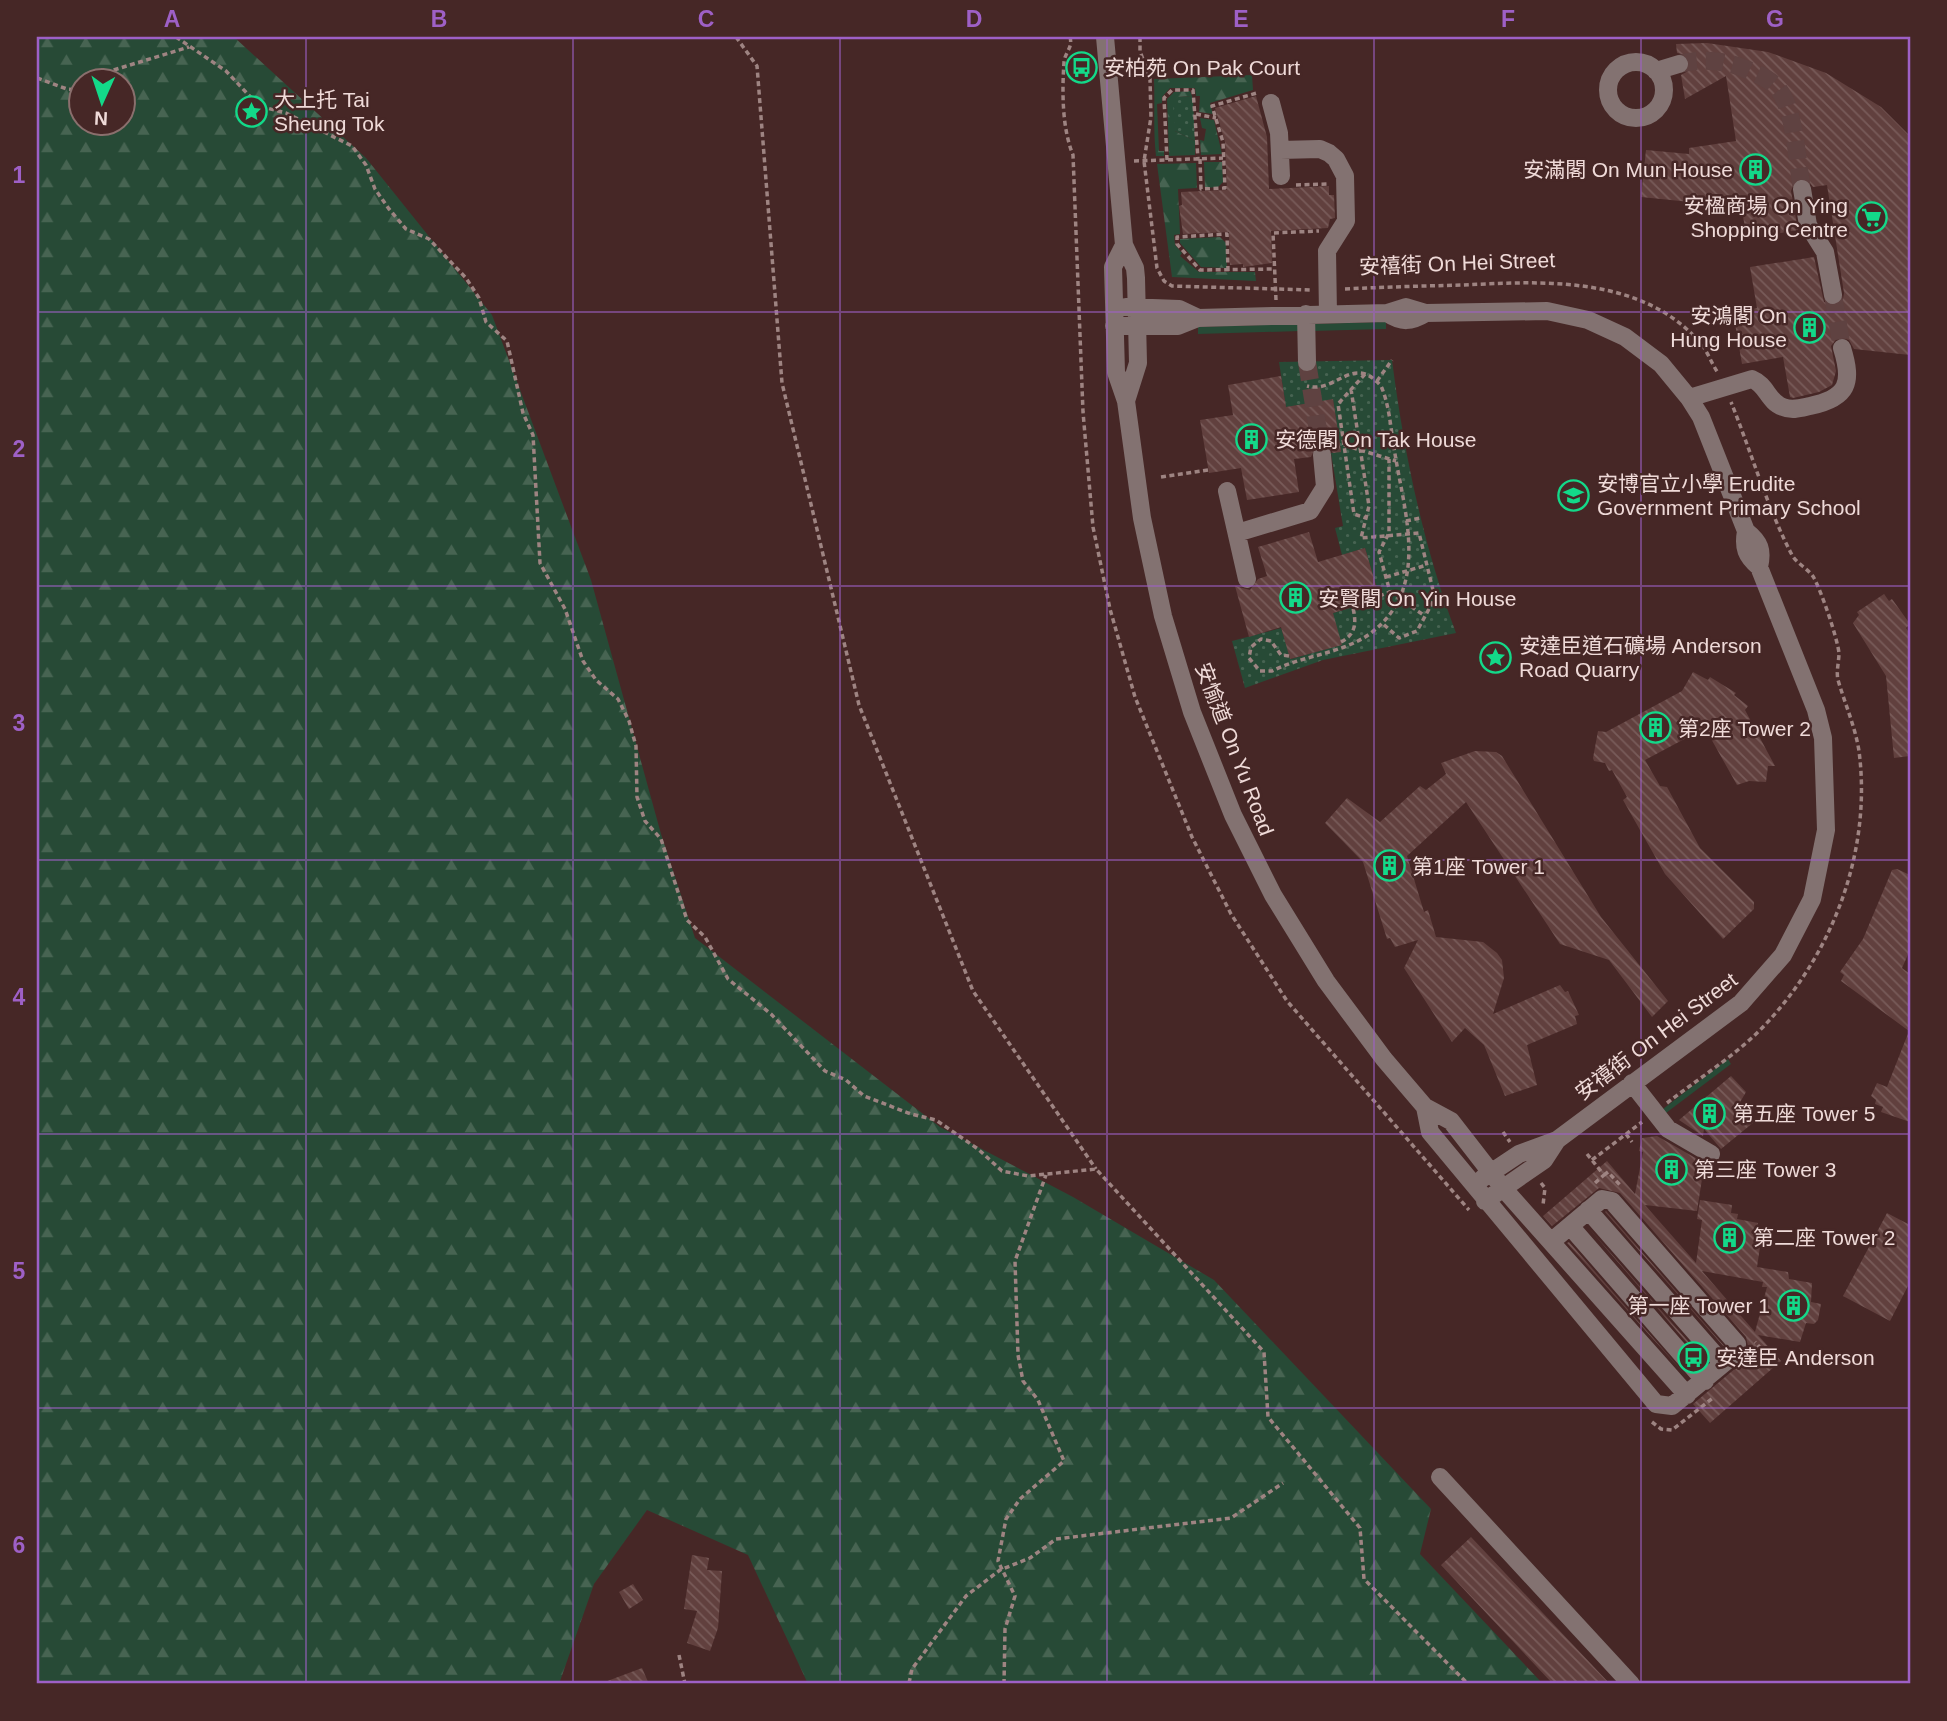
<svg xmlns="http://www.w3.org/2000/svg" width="1947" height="1721" font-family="Helvetica,'Noto Sans TC',sans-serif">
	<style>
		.grass { fill: #274a36 }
		.forest { fill: url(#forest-firs); fill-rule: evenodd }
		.park { fill: url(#park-dots) }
		.building { fill: url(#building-back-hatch); fill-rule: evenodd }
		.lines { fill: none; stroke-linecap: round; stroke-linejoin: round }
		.minor-tunnel { stroke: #5f4241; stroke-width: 18; stroke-dasharray: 18 9; stroke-linecap: butt }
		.path { stroke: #9e8482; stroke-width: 3.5; stroke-dasharray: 5 3.5; stroke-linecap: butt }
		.minor { stroke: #837271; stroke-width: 18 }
		.grid { fill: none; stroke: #9e60c6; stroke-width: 2; stroke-opacity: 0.55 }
		.labels { text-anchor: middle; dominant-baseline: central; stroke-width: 5; stroke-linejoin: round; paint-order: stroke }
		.poi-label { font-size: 21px; fill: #efdad8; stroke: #462726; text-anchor: start }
		.street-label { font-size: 21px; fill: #efdad8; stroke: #462726 }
		.neatline { fill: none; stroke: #9e60c6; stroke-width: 2.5 }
		.grid-label { font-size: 23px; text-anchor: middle; font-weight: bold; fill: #9e60c6 }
	</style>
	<defs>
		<pattern id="forest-firs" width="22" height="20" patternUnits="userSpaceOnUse" patternTransform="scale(1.75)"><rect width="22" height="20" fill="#274a36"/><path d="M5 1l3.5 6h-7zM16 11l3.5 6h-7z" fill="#476452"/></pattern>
		<pattern id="park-dots" width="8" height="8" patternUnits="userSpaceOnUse" patternTransform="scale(1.75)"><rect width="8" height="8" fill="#274a36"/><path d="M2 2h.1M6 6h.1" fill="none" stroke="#476452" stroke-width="1.8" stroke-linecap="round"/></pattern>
		<pattern id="building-back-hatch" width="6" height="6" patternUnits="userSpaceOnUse" patternTransform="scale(1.75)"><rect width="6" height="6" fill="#61403e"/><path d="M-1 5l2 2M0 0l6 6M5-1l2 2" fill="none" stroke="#785b59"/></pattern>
	</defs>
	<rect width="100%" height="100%" fill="#462726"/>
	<path class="grass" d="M1386,322V329L1311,331V324Z
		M1300,324V331L1198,334V327Z
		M1728,1059L1731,1064L1662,1116L1659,1112Z"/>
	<path class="forest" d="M37,37H234L366,158L492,315L591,580L661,834L695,938L940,1127L1073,1197L1214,1280L1431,1509L1420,1554L1543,1684H808L748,1555L647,1510L594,1584L559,1684H37ZM122,80V122H80V80Z
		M1252,75L1253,90L1210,103L1213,114L1199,112L1200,96H1196L1195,88H1170L1162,97V103L1157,104L1159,151H1164V156H1156C1153,130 1155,105 1154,79Z
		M1190,91L1192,96L1178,97L1175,131L1195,141V155L1169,156L1167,99L1174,92Z
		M1200,118L1214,120L1222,154L1201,155L1200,140L1204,141L1206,129L1202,128Z
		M1204,162H1222L1223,182L1218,187L1205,188Z
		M1196,163L1197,188L1178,189L1180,234L1174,235L1175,245L1182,253L1180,256L1199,272H1255L1256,281L1172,277L1157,164Z
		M1220,237L1226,243L1227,268L1201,267L1180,243V239Z"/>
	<path class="park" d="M1192,96L1193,100L1195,141L1175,131L1173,102L1178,97Z
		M1392,360C1404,453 1423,545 1456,633L1323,660L1245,688L1232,641L1281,628L1291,659L1337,646L1333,613L1380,599L1365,548L1342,555L1335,528L1343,526L1331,453L1341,451L1333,400L1286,407L1279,362Z"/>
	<path class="building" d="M1707,43L1768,52L1826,73L1881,107L1910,136V355L1854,349L1849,340L1838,337L1831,346L1836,371L1832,385L1819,392L1793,398L1790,397L1783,357L1742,364L1733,312L1757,308L1750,267L1814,257L1824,302L1836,306L1843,299L1844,293L1827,185L1813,187L1807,179L1795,180L1791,191L1798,230L1747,239L1740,199L1710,204L1641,197L1646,150L1689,154V148L1736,141L1726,76L1685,99L1681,75L1688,71L1690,61L1686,55L1677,53L1676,44Z
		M1256,96L1267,137L1269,189L1329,186V195H1334L1335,218L1330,219L1328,228L1271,231L1272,263L1243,267V264L1230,265L1229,232L1183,234L1179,206L1182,205L1181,192L1227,190L1225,142L1215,108Z
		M1281,376L1286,407L1333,399L1341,452L1333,453L1326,444L1316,445L1311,457L1294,459L1299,492L1247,500L1241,468L1209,473L1200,420L1233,415L1228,385Z
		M1309,532L1318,562L1365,548L1380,599L1333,613L1342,645L1290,659L1281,627L1249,637L1235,586L1250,590L1258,579L1267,576L1258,547Z
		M1884,594L1889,601L1892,599L1910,624L1906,628L1910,634V756L1894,758L1886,676L1853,623L1859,615L1857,612Z
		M1693,672L1708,680L1710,677L1736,693L1734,695L1748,706L1745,710L1775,766H1768L1766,782L1749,781L1737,785L1705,728L1645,760L1660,786L1667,787L1700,848L1754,902V909L1723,939L1665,874L1623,800L1627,797L1612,770L1609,771L1605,763L1594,761L1593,758L1598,731L1606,732L1682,691Z
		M1475,751L1496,752L1502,756L1601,917L1668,1001L1652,1017L1609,960L1560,944L1466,802L1407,856L1424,912L1428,910L1436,937L1483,942L1497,953L1502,960L1504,978L1493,1014L1560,985L1565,992L1568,991L1579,1015L1575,1016L1577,1024L1527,1045L1537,1085L1505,1096L1484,1045L1465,1028L1452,1042L1404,968L1418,940L1395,947L1390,938L1387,939L1363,862L1325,823L1347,798L1380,822L1420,786L1426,790L1446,774L1441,763Z
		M1897,869L1910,875V950L1902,968L1910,974V1122L1881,1112L1883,1107L1875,1104L1876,1100L1871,1096L1877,1083L1887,1087L1909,1031L1841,981L1844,975L1840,972L1863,939L1892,870Z
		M1731,1076L1746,1092L1739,1104L1754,1122L1721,1149L1704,1129L1703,1136L1679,1120Z
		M1657,1136L1699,1160L1696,1174L1702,1179L1697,1211L1645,1205L1696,1263L1702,1220L1697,1219L1700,1200L1732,1205L1731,1213L1738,1214L1737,1219L1758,1223L1755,1242L1760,1247L1757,1267L1788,1272L1789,1279L1812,1283L1811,1302L1821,1304L1818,1320L1814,1324L1806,1323L1800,1342L1758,1335L1781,1361L1710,1423L1693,1404L1743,1362L1748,1346L1746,1337L1620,1193L1599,1188L1552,1226L1543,1216L1607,1161L1635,1194L1643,1152L1639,1151L1642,1138ZM1702,1271L1763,1282L1762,1287H1767L1755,1332Z
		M1606,1211L1725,1347V1348L1605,1212Z
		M1887,1213L1910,1225V1282L1890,1321L1843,1296Z
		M1587,1226L1707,1363L1705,1364Z
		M1569,1242L1688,1378L1567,1243Z
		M1471,1537L1610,1684H1553L1441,1565Z
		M692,1555L709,1558L707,1570L722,1571L718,1628L710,1651L687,1643L697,1611L684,1609Z
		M633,1584L643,1600L629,1609L619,1592Z
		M642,1668L649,1684H603L602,1683Z"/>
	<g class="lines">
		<path class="minor-tunnel" d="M1679,64C1702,58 1726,60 1748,70C1759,75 1771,79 1779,90C1795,111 1797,162 1802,189
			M1833,295L1842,348
			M1307,362L1322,455"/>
		<path class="path" d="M176,37L226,71L259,106L286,113L352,146L366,165L375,189L389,209L406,229L429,239L466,278L479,298L486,322L507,341L523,413L533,435L540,563L565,609L583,661L596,680L618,699L629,721L636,746L637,797L645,821L661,839L687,920L705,937L728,979L771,1014L825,1071L846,1080L864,1096L911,1114L936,1120L978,1149L1002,1171L1028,1176L1096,1169L1264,1352L1268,1417L1360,1528L1364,1579L1468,1684
			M736,37L757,66L782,383L859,705L973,991L1096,1169
			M1070,37C1073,48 1065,52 1064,62C1062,92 1062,128 1073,155L1083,412L1093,527L1110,609L1135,697L1192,837L1231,914L1287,1001L1469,1210
			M1140,37V51L1150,79L1151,117L1144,161L1157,268L1164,281L1172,286L1310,290
			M37,78L67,89L80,90
			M101,80L107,72L189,47
			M1196,114L1216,118
			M1200,159L1201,189L1225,188L1223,142L1212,106L1257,93
			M1167,160L1164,98L1172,90H1193L1198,159
			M1134,161L1223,158
			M1296,185L1330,184
			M1228,271L1227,234L1177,237V244L1200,270L1274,269
			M1345,289C1385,287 1424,286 1463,285C1543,281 1644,275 1702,345C1708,353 1712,364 1718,373
			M1276,300L1273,233L1319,231
			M1365,374L1338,404L1354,514L1366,518
			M1377,381L1392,360
			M1351,389L1369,506L1361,538L1419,533L1435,598L1417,631L1399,638L1382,623
			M1344,445L1396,461
			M1161,477L1208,470
			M1406,521L1420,518
			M1386,577L1427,565
			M1390,592L1425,616
			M1379,596L1390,592L1379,552L1389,533V459
			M1341,642C1358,633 1356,620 1352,604
			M1289,656L1281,655L1271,641L1261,639L1251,647L1249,658L1260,671H1272C1304,655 1342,654 1371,633C1430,588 1405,515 1395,454C1391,433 1390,406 1381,386C1353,353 1336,394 1307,386
			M1667,1103C1699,1078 1735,1056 1763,1027C1833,954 1872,851 1859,751C1855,726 1845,704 1838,680C1836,671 1839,662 1839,653C1837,637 1822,593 1814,578C1809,569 1797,564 1792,555C1769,512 1750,449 1731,402
			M1503,1132L1510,1142
			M1626,1134L1632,1142
			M1587,1154L1604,1175L1595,1183
			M1592,1160L1642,1122
			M1604,1175L1608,1172L1620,1185
			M1541,1183L1545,1188L1543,1205
			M1748,1366L1764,1352L1755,1342
			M1652,1422L1661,1429L1672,1430L1714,1397
			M679,1655L685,1684
			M909,1683L912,1669L966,1596L1000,1570L1030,1558L1056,1539L1231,1518L1283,1483
			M1004,1684L1005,1629L1015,1596L998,1561L1006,1519L1020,1499L1064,1461L1038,1400L1023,1381L1018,1355L1015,1261L1046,1175"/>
		<path class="minor" d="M1105,37L1124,245L1135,268L1136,278L1138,363L1126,401
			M1608 90a28 28 0 1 1 56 0a28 28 0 1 1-56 0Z
			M1656,71L1679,64
			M1271,103L1279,133L1281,176
			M1280,150L1320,149L1329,153L1336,159L1345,176L1346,221L1327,251L1328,314
			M1802,189L1808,225L1825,252L1833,295
			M1124,245L1113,267L1116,372L1126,401L1142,518L1163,616L1192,712L1233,815L1273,895L1326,981L1384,1059L1425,1107L1451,1121L1503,1188L1687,1395
			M1126,307L1179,309L1198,318
			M1387,313C1402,323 1411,322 1426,313
			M1306,314L1307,362
			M1114,326H1178L1198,318L1387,313L1406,307L1426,313L1547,311L1588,320L1625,337L1661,364L1689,398L1701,417L1746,531C1760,542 1763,550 1759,567
			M1689,398L1752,379C1767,385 1768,402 1783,407C1792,411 1801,408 1810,406C1848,398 1853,383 1842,348
			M1227,491L1247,579
			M1237,533L1310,511L1325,487L1322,455
			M1632,1083L1668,1129L1711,1154
			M1425,1107L1430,1132L1656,1404L1672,1406L1735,1354L1737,1344L1612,1201L1602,1199L1552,1241
			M1483,1178L1519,1154L1557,1140
			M1485,1201L1544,1160L1557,1140L1741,1003L1783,955L1812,899L1826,830L1823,738L1816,710L1759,567C1746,556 1743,548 1746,531
			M1588,1210L1723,1364
			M1570,1226L1705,1381
			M1440,1477L1631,1684"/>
	</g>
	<path class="grid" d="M306,37V1684M573,37V1684M840,37V1684M1107,37V1684M1374,37V1684M1641,37V1684M37,312H1910M37,586H1910M37,860H1910M37,1134H1910M37,1408H1910"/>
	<defs>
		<symbol id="bus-ring" viewBox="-11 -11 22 22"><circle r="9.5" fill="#462726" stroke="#13d989" stroke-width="1.5"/><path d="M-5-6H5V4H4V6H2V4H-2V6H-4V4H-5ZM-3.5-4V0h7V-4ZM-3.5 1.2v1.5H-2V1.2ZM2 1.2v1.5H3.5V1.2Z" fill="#13d989"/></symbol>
		<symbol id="sight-ring" viewBox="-11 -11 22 22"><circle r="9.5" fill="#462726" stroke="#13d989" stroke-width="1.5"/><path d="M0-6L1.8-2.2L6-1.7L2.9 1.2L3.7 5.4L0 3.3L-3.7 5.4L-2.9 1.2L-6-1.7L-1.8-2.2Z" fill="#13d989"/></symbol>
		<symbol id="building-ring" viewBox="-11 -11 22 22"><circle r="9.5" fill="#462726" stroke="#13d989" stroke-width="1.5"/><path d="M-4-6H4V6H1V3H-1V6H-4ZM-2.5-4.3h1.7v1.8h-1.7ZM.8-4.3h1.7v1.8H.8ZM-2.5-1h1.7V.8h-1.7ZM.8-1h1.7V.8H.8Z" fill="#13d989"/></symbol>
		<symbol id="supermarket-ring" viewBox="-11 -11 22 22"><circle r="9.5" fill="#462726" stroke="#13d989" stroke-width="1.5"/><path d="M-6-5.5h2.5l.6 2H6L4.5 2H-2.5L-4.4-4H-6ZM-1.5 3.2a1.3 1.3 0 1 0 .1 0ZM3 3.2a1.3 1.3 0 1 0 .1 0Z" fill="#13d989"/></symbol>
		<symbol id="school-ring" viewBox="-11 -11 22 22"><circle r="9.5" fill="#462726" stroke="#13d989" stroke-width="1.5"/><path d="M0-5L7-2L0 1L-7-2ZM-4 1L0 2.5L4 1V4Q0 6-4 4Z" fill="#13d989"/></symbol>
	</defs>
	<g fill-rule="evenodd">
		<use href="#bus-ring" x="1064" y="50" width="35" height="35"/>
		<use href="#sight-ring" x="234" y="94" width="35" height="35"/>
		<use href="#building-ring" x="1738" y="152" width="35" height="35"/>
		<use href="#supermarket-ring" x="1854" y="200" width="35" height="35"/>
		<use href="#building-ring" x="1792" y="310" width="35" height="35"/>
		<use href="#building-ring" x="1234" y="422" width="35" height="35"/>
		<use href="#school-ring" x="1556" y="478" width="35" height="35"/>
		<use href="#building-ring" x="1278" y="580" width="35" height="35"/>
		<use href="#sight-ring" x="1478" y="640" width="35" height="35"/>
		<use href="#building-ring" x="1638" y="710" width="35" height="35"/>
		<use href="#building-ring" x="1372" y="848" width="35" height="35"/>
		<use href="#building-ring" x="1692" y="1096" width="35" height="35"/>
		<use href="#building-ring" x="1654" y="1152" width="35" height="35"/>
		<use href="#building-ring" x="1712" y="1220" width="35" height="35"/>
		<use href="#building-ring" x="1776" y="1288" width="35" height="35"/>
		<use href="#bus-ring" x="1676" y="1340" width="35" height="35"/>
	</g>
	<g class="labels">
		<g class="poi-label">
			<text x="1104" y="67">安柏苑 On Pak Court</text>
			<text x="274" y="99">大上托 Tai<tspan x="274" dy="24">Sheung Tok</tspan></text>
			<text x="1733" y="169" text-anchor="end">安滿閣 On Mun House</text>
			<text x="1848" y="205" text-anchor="end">安楹商場 On Ying<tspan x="1848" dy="24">Shopping Centre</tspan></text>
			<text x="1787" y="315" text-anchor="end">安鴻閣 On<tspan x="1787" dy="24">Hung House</tspan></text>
			<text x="1275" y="439">安德閣 On Tak House</text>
			<text x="1597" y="483">安博官立小學 Erudite<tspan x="1597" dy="24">Government Primary School</tspan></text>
			<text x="1318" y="598">安賢閣 On Yin House</text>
			<text x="1519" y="645">安達臣道石礦場 Anderson<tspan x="1519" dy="24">Road Quarry</tspan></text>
			<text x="1678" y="728">第2座 Tower 2</text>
			<text x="1412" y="866">第1座 Tower 1</text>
			<text x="1733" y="1113">第五座 Tower 5</text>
			<text x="1694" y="1169">第三座 Tower 3</text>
			<text x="1753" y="1237">第二座 Tower 2</text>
			<text x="1770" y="1305" text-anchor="end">第一座 Tower 1</text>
			<text x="1716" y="1357">安達臣 Anderson</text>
		</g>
		<g class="street-label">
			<text transform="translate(1457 263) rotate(-2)">安禧街 On Hei Street</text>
			<text transform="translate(1235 749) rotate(69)">安愉道 On Yu Road</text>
			<text transform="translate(1656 1036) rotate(-37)">安禧街 On Hei Street</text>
		</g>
	</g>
	<rect width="1947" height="1721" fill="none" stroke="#462726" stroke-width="77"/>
	<g transform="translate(102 102) rotate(183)"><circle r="33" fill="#462726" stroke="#8a6f6d" stroke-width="2"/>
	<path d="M0-5L12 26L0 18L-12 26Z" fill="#13d989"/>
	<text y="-10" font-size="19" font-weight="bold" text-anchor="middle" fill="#efdad8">N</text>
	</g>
	<rect x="38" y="38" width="1871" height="1644" class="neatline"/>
	<g class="grid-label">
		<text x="172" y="27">A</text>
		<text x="439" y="27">B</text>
		<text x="706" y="27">C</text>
		<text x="974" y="27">D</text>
		<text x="1241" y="27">E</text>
		<text x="1508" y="27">F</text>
		<text x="1775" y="27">G</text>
		<text x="19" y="183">1</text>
		<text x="19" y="457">2</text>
		<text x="19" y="731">3</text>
		<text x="19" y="1005">4</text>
		<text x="19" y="1279">5</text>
		<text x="19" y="1553">6</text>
	</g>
</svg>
